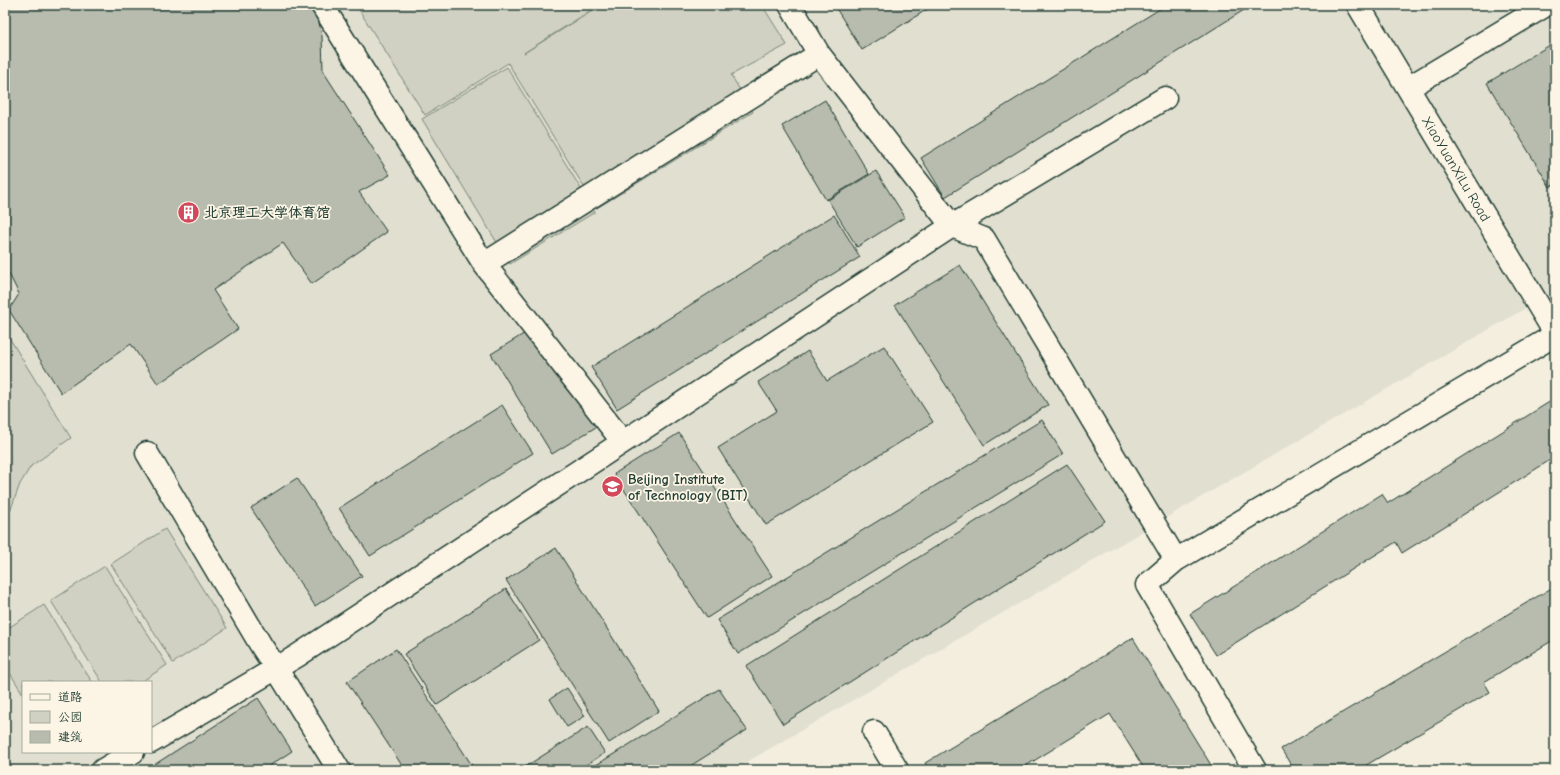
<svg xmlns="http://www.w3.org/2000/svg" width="1560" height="775" font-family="'Comic Neue','LXGW WenKai TC',sans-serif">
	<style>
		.built { fill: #e1dfd0; fill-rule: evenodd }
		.green { fill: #d0d1c2; stroke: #78877b }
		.building { fill: #b8bcae; stroke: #1f3d34 }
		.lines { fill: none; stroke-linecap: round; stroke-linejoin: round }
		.street-casing { stroke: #1f3d34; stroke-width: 25 }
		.street { stroke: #fcf5e5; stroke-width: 22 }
		.labels { text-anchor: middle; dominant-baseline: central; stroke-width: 3.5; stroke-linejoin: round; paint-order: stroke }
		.street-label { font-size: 14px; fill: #1f3d34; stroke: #fcf5e5 }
		.poi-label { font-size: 14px; font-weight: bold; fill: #1f3d34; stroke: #fcf5e5; text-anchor: start }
	</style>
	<rect width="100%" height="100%" fill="#f3eede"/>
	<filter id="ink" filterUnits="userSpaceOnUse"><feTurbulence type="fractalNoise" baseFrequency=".025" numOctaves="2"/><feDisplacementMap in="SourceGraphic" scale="8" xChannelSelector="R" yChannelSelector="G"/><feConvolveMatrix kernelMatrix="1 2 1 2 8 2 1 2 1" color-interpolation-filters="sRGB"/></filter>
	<g filter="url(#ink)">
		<path class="built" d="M5,5H1555V291L733,770H5ZM23,682H151V752H23Z"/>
		<path class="green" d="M356,5H599L524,53L602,5H762L787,45L731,75L753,112L597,208L508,63L425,115Z
			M507,67L595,212L510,264L422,119Z
			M5,331L71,438L31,466L20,484L5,525Z
			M165,529L227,628L173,663L111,564Z
			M105,566L167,665L141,682H102L51,601Z
			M44,605L92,682H23V694L5,665V630Z"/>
		<path class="building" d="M5,5H315L322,36L323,71L390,175L359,192L387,232L312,284L283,243L213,290L238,329L158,384L131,344L61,393L9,310L19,294L8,272L5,275Z
			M834,5H934L862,50Z
			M1166,5H1252L945,197L921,158Z
			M1555,42V184L1550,187L1487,83Z
			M825,100L869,174L826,200L782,126Z
			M876,171L905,217L857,247L828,200Z
			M834,215L860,257L617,409L591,367Z
			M960,265L1048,405L984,445L895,305Z
			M535,327L596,427L552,454L491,354Z
			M884,346L933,422L766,525L718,448L777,411L758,382L808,351L827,381Z
			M1551,401L1555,407V457L1402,553L1396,542L1216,655L1190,614L1382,494L1388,503Z
			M502,405L533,453L370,556L339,508Z
			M1042,420L1063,454L738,654L717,620Z
			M679,433L772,576L707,618L614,474Z
			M1067,464L1105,521L783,724L746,666Z
			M297,478L362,576L315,606L251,508Z
			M556,548L659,711L609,743L506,580Z
			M1555,586V639L1484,682L1490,692L1358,770H1294L1281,749Z
			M506,589L539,640L437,705L404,654Z
			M1133,638L1214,770H1145L1110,714L1019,770H929L925,763Z
			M396,649L475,770H405L347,682Z
			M567,688L585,716L567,727L550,699Z
			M719,689L747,730L684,770H588Z
			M258,698L292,751L263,770H146Z
			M588,727L605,753L578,770H520Z"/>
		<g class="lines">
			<defs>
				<path id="street" d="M322,5L484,264L623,442
					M1358,5L1555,333
					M819,54L952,226L984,239L1176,560L1555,335
					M1408,88L1546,5
					M484,264L819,54L790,5
					M147,453L262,647L276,668L339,770
					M1176,560L1147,585L1255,770
					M874,732L897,770
					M151,742L297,656L952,226L1165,98
					M103,770L133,752"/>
			</defs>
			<use href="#street" class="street-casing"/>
			<use href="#street" class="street"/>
		</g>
	</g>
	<defs>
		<symbol id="building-disc" viewBox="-11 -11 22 22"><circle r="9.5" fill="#d1495b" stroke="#fcf5e5"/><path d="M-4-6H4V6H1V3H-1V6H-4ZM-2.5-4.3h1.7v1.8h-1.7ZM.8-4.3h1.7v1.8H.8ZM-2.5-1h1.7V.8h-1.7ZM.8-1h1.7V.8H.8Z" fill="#fff"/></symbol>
		<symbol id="university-disc" viewBox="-11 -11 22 22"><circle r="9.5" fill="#d1495b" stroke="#fcf5e5"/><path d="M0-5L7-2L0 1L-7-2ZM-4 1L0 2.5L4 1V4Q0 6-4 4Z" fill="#fff"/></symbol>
	</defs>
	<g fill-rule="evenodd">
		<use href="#building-disc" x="176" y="200" width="25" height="25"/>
		<use href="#university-disc" x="600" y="474" width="25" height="25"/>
	</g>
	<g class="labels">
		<g class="street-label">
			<text transform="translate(1456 169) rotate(59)">XiaoYuanXiLu Road</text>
		</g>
		<g class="poi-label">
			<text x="204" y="212">北京理工大学体育馆</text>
			<text x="628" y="479">Beijing Institute<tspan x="628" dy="16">of Technology (BIT)</tspan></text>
		</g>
	</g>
	<rect width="1560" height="775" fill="none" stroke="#fcf5e5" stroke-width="20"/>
	<rect x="10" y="10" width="1540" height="755" fill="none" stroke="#1f3d34" stroke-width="1.5" filter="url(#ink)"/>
	<rect x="22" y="681" width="130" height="72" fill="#fcf5e5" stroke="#a4ab9e"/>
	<rect x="30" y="694" width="20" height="6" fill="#fcf5e5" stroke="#a4ab9e"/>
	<text x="58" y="701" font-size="12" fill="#1f3d34">道路</text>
	<rect x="30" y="711" width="20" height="12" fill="#d0d1c2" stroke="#a4ab9e"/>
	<text x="58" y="721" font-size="12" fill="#1f3d34">公园</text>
	<rect x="30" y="731" width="20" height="12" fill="#b8bcae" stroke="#a4ab9e"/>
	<text x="58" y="741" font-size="12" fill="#1f3d34">建筑</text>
</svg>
